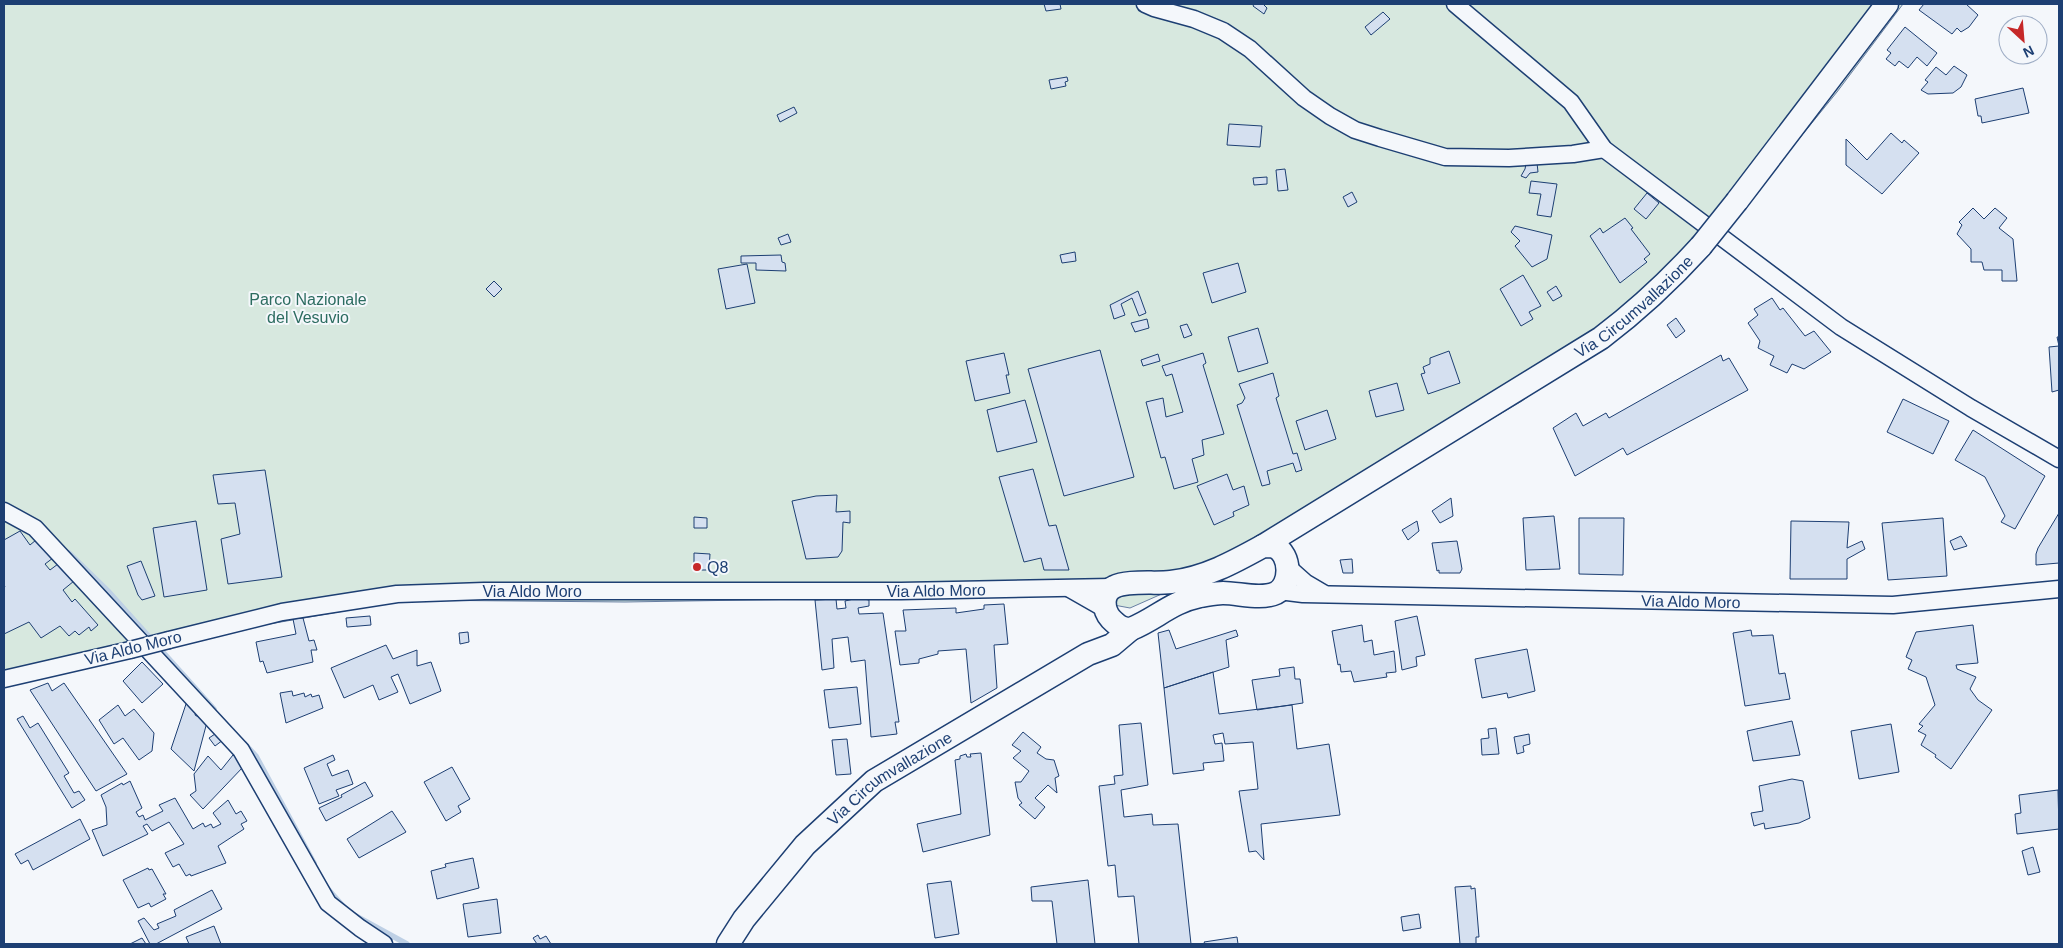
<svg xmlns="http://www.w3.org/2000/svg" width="2063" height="948" font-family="Helvetica,sans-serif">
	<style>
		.green { fill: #d7e8df; stroke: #687fa3 }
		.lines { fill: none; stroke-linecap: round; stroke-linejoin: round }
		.stream { stroke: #bed0e5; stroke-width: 5.5 }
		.building { fill: #d5e0f0; stroke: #1d3f73 }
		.street-casing { stroke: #1d3f73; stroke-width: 19 }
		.secondary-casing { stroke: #1d3f73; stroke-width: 25 }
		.street { stroke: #f4f7fb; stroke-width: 16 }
		.secondary { stroke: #f4f7fb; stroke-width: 22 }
		.street-bridge-casing { stroke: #1d3f73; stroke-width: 19; stroke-linecap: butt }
		.secondary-bridge-casing { stroke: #1d3f73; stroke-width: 25; stroke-linecap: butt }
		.street-bridge { stroke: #f4f7fb; stroke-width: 16 }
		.secondary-bridge { stroke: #f4f7fb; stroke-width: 22 }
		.poi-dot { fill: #c62828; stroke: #f4f7fb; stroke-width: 2 }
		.labels { text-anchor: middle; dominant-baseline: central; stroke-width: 4; stroke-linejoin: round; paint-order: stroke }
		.park-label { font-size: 16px; fill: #2c6c60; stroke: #f4f7fb }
		.street-label { font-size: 16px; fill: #1d3f73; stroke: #f4f7fb }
		.poi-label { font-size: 16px; fill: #1d3f73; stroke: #f4f7fb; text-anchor: start }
	</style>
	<rect width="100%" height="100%" fill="#f4f7fb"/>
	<path class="green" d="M4,4H1903L1837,92L1721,235L1651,307L1522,401L1315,523L1243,558L1130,608L1060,595L625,602L407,600L235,630L4,686Z"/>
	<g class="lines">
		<path class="stream" d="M69,553L109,592L214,709
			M245,744L256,756L314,863
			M328,889L343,906
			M354,915L407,944"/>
	</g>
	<path class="building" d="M1044,4H1060L1061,9L1046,11Z
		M1254,4H1265L1264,5L1267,8L1264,14L1253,6Z
		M1924,4H1966L1978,15L1969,27L1961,32L1957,28L1952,34L1919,10Z
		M1383,12L1390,19L1371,35L1365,27Z
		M1905,27L1937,53L1927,66L1917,57L1908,68L1899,61L1895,66L1886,59L1891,53L1887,50Z
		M1954,66L1967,75L1961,87L1953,93L1928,94L1921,90L1928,82L1925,80L1936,67L1946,75Z
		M1067,77L1068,81L1065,82L1066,86L1051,89L1049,80Z
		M2023,88L2029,113L1982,123L1981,116H1978L1975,99Z
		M794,107L797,113L780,122L777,115Z
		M1229,124L1262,126L1260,147L1227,145Z
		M1891,133L1902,143L1904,140L1919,153L1882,194L1846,165V139L1867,160Z
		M1537,163L1538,172L1530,173L1526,178L1521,176L1525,169L1526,164Z
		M1285,169L1288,190L1278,191L1276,170Z
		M1267,177V184L1254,185L1253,178Z
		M1531,181L1557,184L1551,217L1537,215L1541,194L1529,193Z
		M1352,192L1357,202L1348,207L1343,197Z
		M1647,193L1659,203L1646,219L1634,209Z
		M1973,208L1984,219L1995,208L2007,218L1999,228L2013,239L2017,281H2002V270H1984L1982,262H1971V249L1957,234L1962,225L1959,222Z
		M1625,218L1633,228L1631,229L1650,254L1644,259L1647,262L1620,283L1590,236L1600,228L1603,233Z
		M1515,226L1552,235L1547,259L1532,267L1515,246L1520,241L1511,232Z
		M788,234L791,242L781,245L778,238Z
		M1075,252L1076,261L1062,263L1060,255Z
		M781,255L782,262L785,263L786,271L756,270V263H741V256Z
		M1238,263L1246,292L1212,303L1203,273Z
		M747,264L755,303L726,309L718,269Z
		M1523,275L1541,306L1529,312L1533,319L1521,326L1500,289Z
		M494,281L502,289L494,297L486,289Z
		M1556,286L1562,296L1553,301L1547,292Z
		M1138,291L1146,313L1139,316L1132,298L1121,304L1125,315L1114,319L1110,305Z
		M1772,298L1780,310L1783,308L1805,336L1814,331L1831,352L1804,369L1792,364L1787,373L1770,365L1774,356L1758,348L1760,341L1748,323L1758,315L1754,309Z
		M1676,318L1685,331L1676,338L1667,325Z
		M1147,319L1149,328L1135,332L1131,323Z
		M1187,324L1192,335L1184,338L1180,326Z
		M1258,328L1268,363L1238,372L1228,337Z
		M2057,337H2059V392V390L2052,392L2049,347L2059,346Z
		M1100,350L1134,477L1064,496L1028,369Z
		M1449,351L1460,383L1428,394L1421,374L1425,373L1423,367L1430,364V358Z
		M1004,353L1009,375H1006L1010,393L975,401L966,361Z
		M1203,353L1206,363L1203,365L1224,434L1202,440L1204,455L1192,459L1198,482L1174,489L1165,457L1161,458L1146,402L1163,398L1166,417L1183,412L1172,374L1166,376L1162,366Z
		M1158,354L1160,361L1143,366L1141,360Z
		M1721,355L1723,361L1729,358L1748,390L1627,455L1623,448L1575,476L1553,428L1576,413L1583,426L1606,413L1609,418Z
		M1273,373L1279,396L1276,398L1293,454L1297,453L1302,470L1296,472L1293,463L1267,471L1270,484L1262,486L1237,405L1242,403L1245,398L1239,384Z
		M1397,383L1404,410L1376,417L1369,391Z
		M1903,399L1949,421L1933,454L1887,432Z
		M1025,400L1037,442L997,452L987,410Z
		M1327,410L1336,439L1305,450L1296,421Z
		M1973,430L2045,476L2015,529L2001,522L2005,516L1985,477L1955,460Z
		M1033,469L1049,526L1056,525L1069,570H1044L1041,558L1024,562L999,477Z
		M265,470L282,577L228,584L221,539L240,534L235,503L218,504L213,475Z
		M1227,474L1233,490L1244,486L1249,505L1233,512L1234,516L1214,525L1197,486Z
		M837,495L836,512L850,511V523L843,522L842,551L838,557L806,559L792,501L816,496Z
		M1451,498L1453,516L1440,523L1432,511Z
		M2059,513V563L2036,565V554L2038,548Z
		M1554,516L1560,569L1526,570L1523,518Z
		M694,517L707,518V528H694Z
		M1579,518H1624L1623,575L1579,574Z
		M1943,518L1947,576L1888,580L1882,523Z
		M196,521L207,590L164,597L153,528Z
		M1417,521L1419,531L1408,540L1402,530Z
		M1791,521L1849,522L1847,548L1862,541L1865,549L1847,559V579H1790Z
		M20,531L30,545L36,540L53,558L45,564L50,570L58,564L74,581L63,590L72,602L75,599L98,625L91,631L89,627L79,635L75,631L69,636L60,626L41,638L29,622L4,634V588L5,587L4,585V540Z
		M1961,536L1967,546L1954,550L1950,541Z
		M1457,541L1462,569L1460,573H1439V570L1437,571L1432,543Z
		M694,553L710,554L709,570H694Z
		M1352,559L1353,573H1343L1340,560Z
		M141,561L155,596L142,600L138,595L127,566Z
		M858,598L869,600V606L858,608L859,614L883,613L899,722H895L897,734L871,737L865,660L851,662L848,637L832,639L834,668L822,670L815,600L836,599L837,609L846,608L845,601Z
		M1004,604L1008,644L994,645L997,688L971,703L966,649L938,651V654L919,659V663L900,665L895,631H906L903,610L956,608V613L984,609V605Z
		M370,616L371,625L347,627L346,618Z
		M1417,616L1425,655L1416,657L1417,666L1402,670L1395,621Z
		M303,618L309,641L314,640L317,650H311L313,662L267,673L263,661L260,662L256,642L296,634L293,619Z
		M1362,625L1364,642L1372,640L1374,655L1394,651L1396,672L1386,673L1387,677L1354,682L1351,671L1341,672L1340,664L1338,665L1332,631Z
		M1973,625L1978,663L1956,665L1957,669L1976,677L1970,689L1978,700L1992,710L1951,769L1935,757L1936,755L1921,745L1926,735L1918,731L1923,726L1919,724L1935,705L1926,677L1908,669L1912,660L1906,657L1916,632Z
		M1169,630L1176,649L1236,630L1238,636L1226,640L1229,667L1164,688L1158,633Z
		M1751,630L1752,636L1773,635L1779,674L1785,673L1790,699L1745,706L1733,633Z
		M468,632L469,642L460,644L459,633Z
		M386,645L393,659L417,650V666L431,662L441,691L410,704L398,674L391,677L398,692L379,700L373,685L344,698L331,668Z
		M1527,649L1535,691L1508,698L1507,693L1482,698L1475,659Z
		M142,662L163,684L142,703L123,681Z
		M1294,667L1295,679H1300L1303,703L1257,710L1252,680L1280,676L1279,669Z
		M1213,672L1219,714L1292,705L1297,749L1329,744L1340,815L1261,824L1264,860L1256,851L1249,852L1239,791L1258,789L1253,742L1225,744L1223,733L1213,735L1215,744L1222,743L1224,761L1203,763L1204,770L1173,774L1164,688Z
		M48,683L52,691L64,683L127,774L96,791L30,690Z
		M857,687L861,724L829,728L824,690Z
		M292,691L293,696L304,693L305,697L311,694L312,697L319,695L323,708L286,723L280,693Z
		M188,698L197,708L195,715L207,722L194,771L171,749Z
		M118,705L125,716L134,709L154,733L152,751L139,760L123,738L114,744L99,720Z
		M23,716L30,728L38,723L69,773L64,776L74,793L79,791L85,800L72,808L17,719Z
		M1792,721L1800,755L1753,761L1747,731Z
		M1141,723L1148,785L1121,790L1124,817L1152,814L1153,825L1178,824L1191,944H1139L1134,896L1118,897L1115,865L1108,866L1099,786L1115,784L1114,776L1123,775L1119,725Z
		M1891,724L1899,772L1859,779L1851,731Z
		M1496,728L1499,754L1482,755L1481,739L1489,738L1488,729Z
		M218,732L223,740L215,746L209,738Z
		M1023,732L1041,747L1037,753L1046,759L1054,760L1059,776L1055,778L1057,793L1048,785L1035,798L1045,807L1035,819L1019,805L1022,803L1018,798L1015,782H1021L1029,771L1013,758L1021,751L1012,745Z
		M1529,734L1530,744L1523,746L1524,752L1517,754L1514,737Z
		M847,739L851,774L836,775L832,740Z
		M981,753L990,835L923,852L917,824L961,814L955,760L960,759V756L966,754L967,757H971L970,754Z
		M233,755L244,766L203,809L190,795L196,791L194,774L208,756L221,770Z
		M333,755L335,760L327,764L332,776L348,770L353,784L336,790L339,796L319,804L304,768Z
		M452,767L470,799L458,806L461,812L446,821L424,782Z
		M1792,779L1803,781L1810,818L1799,823L1765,829L1764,823L1754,826L1751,813L1763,811L1759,786Z
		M130,781L142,808L136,812L139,817L143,815L145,820L163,811L159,805L175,798L193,829L203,823L205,827L211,824L213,828L221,824L213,813L228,800L236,814L241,811L247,821L241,824L244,829L218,846L226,863L191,876L190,874L186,876L179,864L173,867L165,853L184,844L169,822L152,831L147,824L143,826L148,834L103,856L92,830L107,825L106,807L101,795L122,783L123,785Z
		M365,782L373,796L326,821L319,808L342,797L341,795Z
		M2058,790L2059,829L2017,834L2015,814L2021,813L2019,795Z
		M392,811L406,832L359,858L347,839Z
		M80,819L90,839L33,870L28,860L21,864L15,854Z
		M2033,847L2040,872L2028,875L2022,851Z
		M473,858L479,888L437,899L431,871L446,867L445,864Z
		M148,868L149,870L152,869L166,894H163L166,899L151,907L149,903L138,908L123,880Z
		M1088,880L1095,944H1057L1052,901H1032L1031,887Z
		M951,881L959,934L935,938L927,884Z
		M1471,886V889L1475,888L1479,937H1476V944H1460L1455,887Z
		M212,890L222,909L156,944H150L138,921L144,918L154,930L159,928L157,924L176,916L174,910Z
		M497,899L501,933L468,937L463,904Z
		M1419,914L1421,928L1403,931L1401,917Z
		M214,926L221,944H189L186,937Z
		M538,935L540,939L546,936L551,944H537L533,938Z
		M1237,937L1238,944H1205L1204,942Z
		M142,938L146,944H130Z"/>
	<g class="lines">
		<defs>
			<g id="street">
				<path d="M1145,4L1154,8L1194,19L1223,31L1250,49L1304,98L1330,116L1355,130L1380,138L1445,157L1509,158L1573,154L1604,149"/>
				<path d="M1455,4L1571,102L1604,149L1841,327L1971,408L2059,459"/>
				<path d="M4,511L35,528L241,750L328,903L360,928L384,944"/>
				<path d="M1288,567L1306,583L1323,593"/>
				<path d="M1070,589L1105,609"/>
				<path id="s1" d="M1279,591L1303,594L1893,605L2059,589"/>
				<path id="s2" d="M169,640L282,612L397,594L484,591H901L1112,587"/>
				<path d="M4,679L130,650"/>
			</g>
			<g id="secondary">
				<path d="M1737,201L1887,4"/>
				<path id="s3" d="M1263,546L1601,338C1638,310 1670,280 1701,246"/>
				<path d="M1263,546C1267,546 1272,546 1275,547C1291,554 1292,585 1276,593C1261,600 1239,593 1223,593C1216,593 1207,595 1200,596C1171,602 1156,619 1131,629C1122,629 1118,626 1111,619C1103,610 1101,593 1114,587C1128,580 1155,584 1171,582C1205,578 1234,562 1263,546Z"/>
				<path id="s4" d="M728,944L744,919L805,845L874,781L1088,654L1112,645L1131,629"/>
			</g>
		</defs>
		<use href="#street" class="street-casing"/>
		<use href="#secondary" class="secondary-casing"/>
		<use href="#street" class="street"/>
		<use href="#secondary" class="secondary"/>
		<defs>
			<path id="street-bridge" d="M130,650L169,640"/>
			<path id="secondary-bridge" d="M1701,246L1737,201"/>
		</defs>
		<use href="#street-bridge" class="street-bridge-casing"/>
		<use href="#secondary-bridge" class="secondary-bridge-casing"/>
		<use href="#street-bridge" class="street-bridge"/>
		<use href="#secondary-bridge" class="secondary-bridge"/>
	</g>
	<circle class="poi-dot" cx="697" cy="567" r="5"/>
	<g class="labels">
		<g class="park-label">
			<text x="308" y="299">Parco Nazionale<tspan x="308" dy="18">del Vesuvio</tspan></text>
		</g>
		<g class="street-label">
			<text stroke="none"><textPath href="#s3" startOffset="442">Via Circumvallazione</textPath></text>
			<text stroke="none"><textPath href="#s2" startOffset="368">Via Aldo Moro</textPath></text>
			<text stroke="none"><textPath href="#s2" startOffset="772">Via Aldo Moro</textPath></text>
			<text stroke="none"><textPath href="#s1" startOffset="412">Via Aldo Moro</textPath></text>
			<text transform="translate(133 648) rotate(-14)">Via Aldo Moro</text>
			<text stroke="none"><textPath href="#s4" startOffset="234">Via Circumvallazione</textPath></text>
		</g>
		<g class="poi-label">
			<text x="707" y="567">Q8</text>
		</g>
	</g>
	<rect width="2063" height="948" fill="none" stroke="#1d3f73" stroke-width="10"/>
	<g transform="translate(2023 40) rotate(154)"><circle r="24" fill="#f4f7fb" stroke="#9eadc5"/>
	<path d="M0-4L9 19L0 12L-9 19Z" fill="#c62828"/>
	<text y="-8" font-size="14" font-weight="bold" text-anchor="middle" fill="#1d3f73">N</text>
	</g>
</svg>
